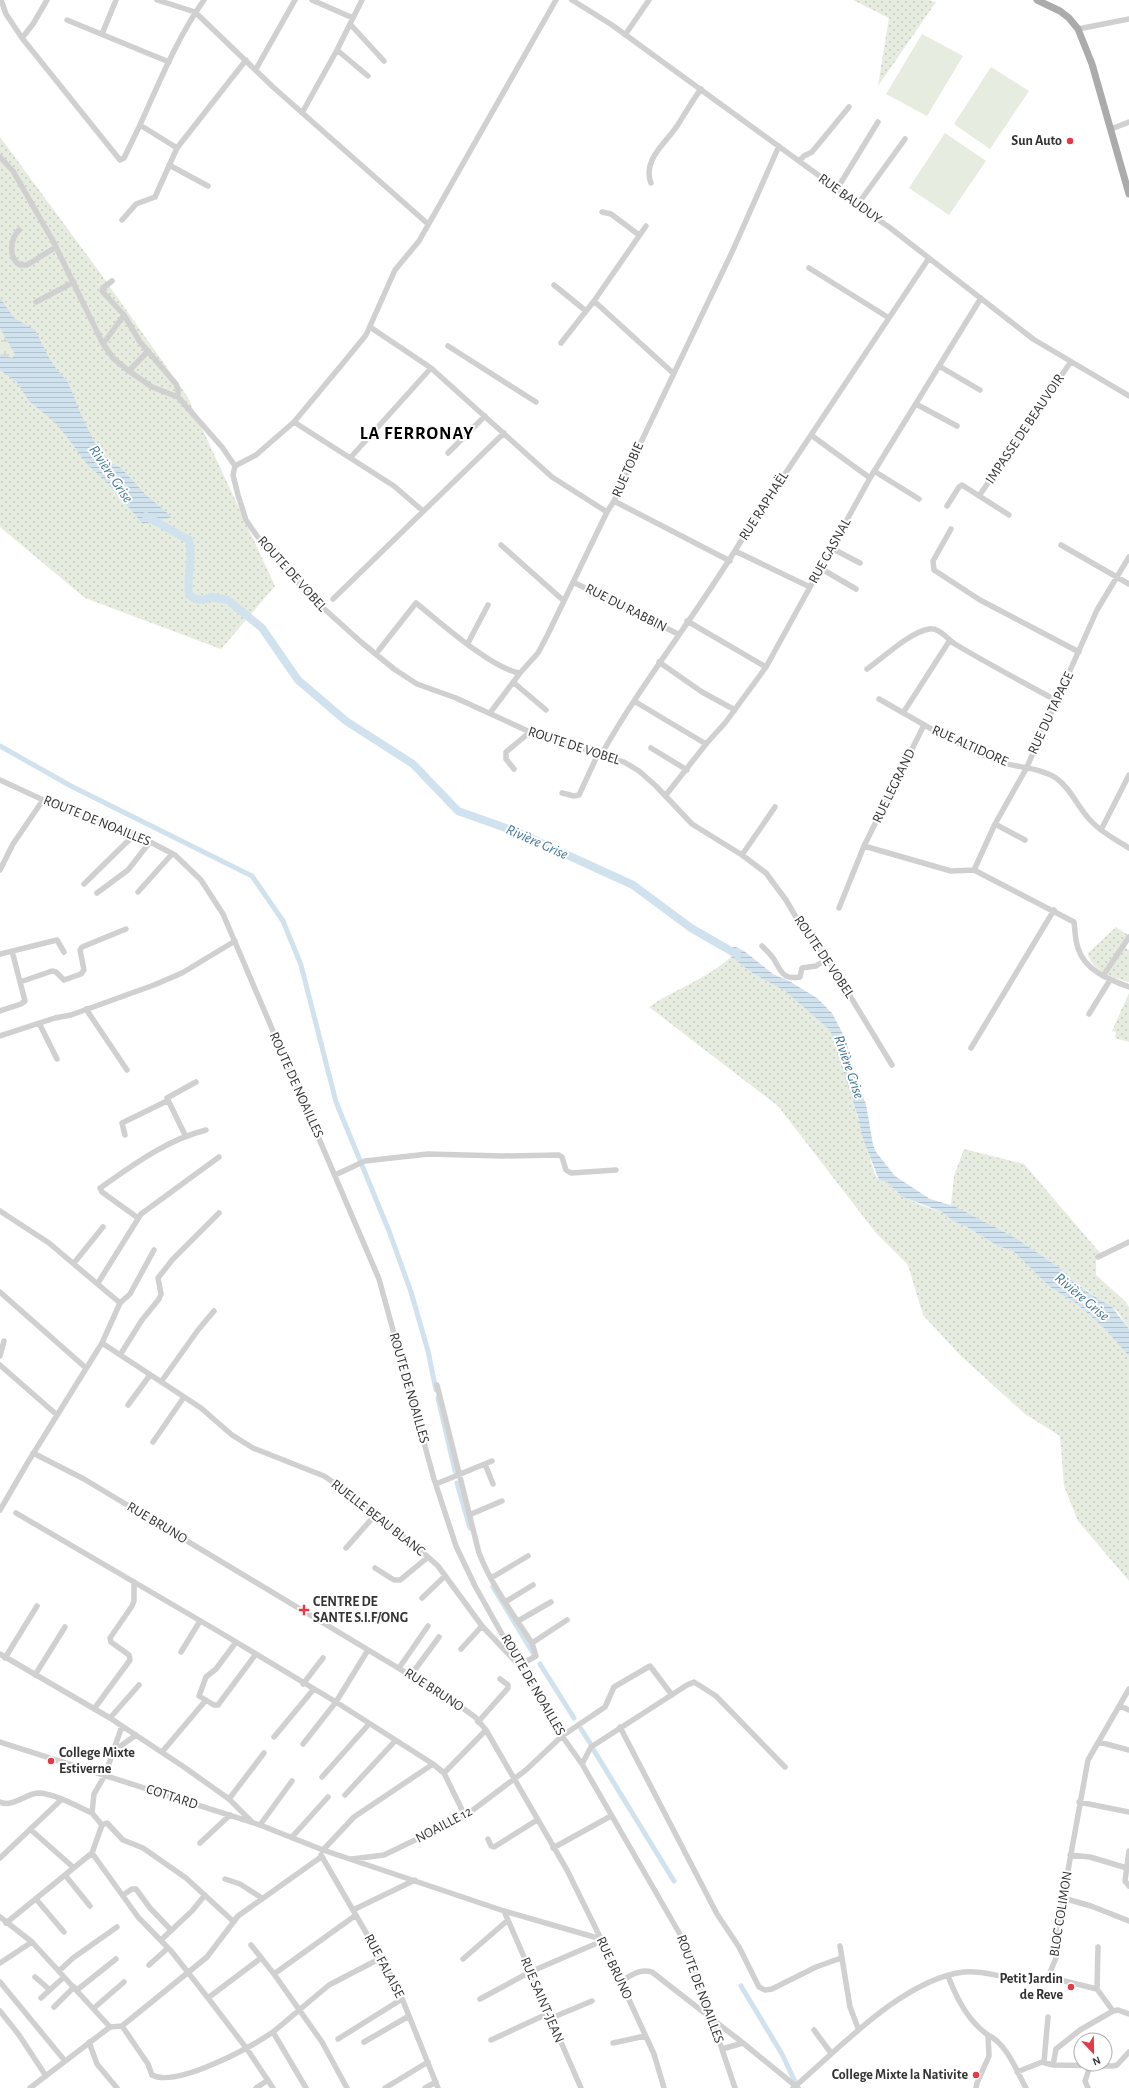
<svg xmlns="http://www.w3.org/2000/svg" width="1129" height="2088" font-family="'Alegreya Sans',sans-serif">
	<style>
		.grass { fill: url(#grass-dots) }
		.wetland { fill: url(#wetland-marsh) }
		.park { fill: #e6ecdf }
		.water { fill: url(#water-rules) }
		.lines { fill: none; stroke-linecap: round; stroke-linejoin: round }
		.canal { stroke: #cfe2ee; stroke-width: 5 }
		.river { stroke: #cfe2ee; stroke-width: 8 }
		.minor { stroke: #d0d0d0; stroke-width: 5.5 }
		.major { stroke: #ababab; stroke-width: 7 }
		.poi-dot { fill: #e63946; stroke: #fff; stroke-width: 1.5 }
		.labels { text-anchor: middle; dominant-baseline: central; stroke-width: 4; stroke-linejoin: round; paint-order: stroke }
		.poi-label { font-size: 14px; font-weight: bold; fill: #333; stroke: #fff; text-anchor: end }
		.street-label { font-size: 14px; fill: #333; stroke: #fff }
		.water-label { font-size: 15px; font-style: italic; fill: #3f7597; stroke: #fff }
		.district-label { font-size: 18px; font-weight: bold; letter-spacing: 1px; fill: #000; stroke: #fff }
	</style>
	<defs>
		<pattern id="grass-dots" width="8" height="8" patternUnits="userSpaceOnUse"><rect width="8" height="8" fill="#e6ecdf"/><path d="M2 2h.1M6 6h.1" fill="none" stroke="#c6cbc0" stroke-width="1.8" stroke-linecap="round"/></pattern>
		<pattern id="wetland-marsh" width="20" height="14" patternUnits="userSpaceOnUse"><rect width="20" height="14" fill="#e6ecdf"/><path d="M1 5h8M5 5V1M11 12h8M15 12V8" fill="none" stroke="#c6cbc0"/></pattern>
		<pattern id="water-rules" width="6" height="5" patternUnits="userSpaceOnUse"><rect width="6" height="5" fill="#cfe2ee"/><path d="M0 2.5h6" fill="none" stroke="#b2c2cd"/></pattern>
	</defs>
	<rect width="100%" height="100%" fill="#fff"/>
	<path class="grass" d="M853,0H929L936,2L878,86L889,18Z
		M0,137L98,270L187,396L275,586L221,649L85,598L0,527Z
		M1116,927L1128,935L1123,946L1129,950V982C1115,979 1089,969 1088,953Z
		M731,957L754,974L779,986L801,1003L830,1030L835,1041L875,1175L879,1180L887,1182L898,1194L923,1206L942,1212L953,1221L967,1227L998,1246L1013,1251L1050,1287L1077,1304L1106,1330L1127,1352L1129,1356V1581L1078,1521L1064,1486L1060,1436L1025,1414L960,1355L923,1315L908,1265L876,1233L778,1106L649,1007C677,988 705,980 731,957Z
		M1129,993V1042L1115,1038L1116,1032L1112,1031Z
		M964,1149L1024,1164L1100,1253L1096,1255V1275L1125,1301L1129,1307V1329L1117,1311L1072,1280L1060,1268L1014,1237L951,1205L954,1176Z"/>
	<path class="wetland" d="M0,328L15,354L12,358L0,354Z"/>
	<path class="park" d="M922,34L963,56L927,116L886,94Z
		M991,67L1029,91L990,149L954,124Z
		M945,133L986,161L949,215L909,188Z"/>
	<path class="water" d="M0,298L14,318L35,330L48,356L57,370L68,382L82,417L99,451L108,461L121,468L146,495L172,517L143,524L107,482L88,465L57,424L29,401L17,382L0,370V354L12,358L15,354L0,328Z
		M727,947H736L744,951L773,974L789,981L817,998L832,1013L845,1038L858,1085L866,1104L873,1145L876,1152L895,1176L930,1199L954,1206L1014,1237L1060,1268L1072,1280L1088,1292L1112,1307L1129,1329V1356L1106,1330L1077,1304L1050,1287L1013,1251L998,1246L967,1227L953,1221L942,1212L901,1196L887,1182L879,1180L862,1136L858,1117L830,1030L784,990L754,974L731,957Z"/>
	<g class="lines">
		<path class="canal" d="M0,746L71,786L252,876L283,921L301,965L336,1102L389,1231L411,1292L428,1351L436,1390
			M438,1398L455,1471
			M457,1483L470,1528
			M493,1587L533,1653
			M540,1664L574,1718
			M581,1729L590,1743
			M593,1749L674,1881
			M741,1986L782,2054L797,2086"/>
		<path class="river" d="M146,516L189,540C194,560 186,576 189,595L196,599L203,600L211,597L228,600L262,628L298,680L346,721L413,764L458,811L517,832L633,885L691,928L738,955"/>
		<path class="minor" d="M1,0L6,14L22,38L120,160L124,158L140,125
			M157,0L195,12L273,87L428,224
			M312,0L353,18
			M572,0L612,25L858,204L863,210L889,227L1033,339L1129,396
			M67,20L169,62
			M350,24L384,61
			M1078,29L1129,19
			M102,34L116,0
			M625,35L649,0
			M22,38L33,24L47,0
			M337,50L368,76
			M256,69L295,0
			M302,113L337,50L362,0
			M1111,129L1129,122
			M177,148L140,125C159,83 177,38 204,0
			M0,157L13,171L53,241L103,344L114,359L129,371L152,387L178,397L222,447L235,466
			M799,161L804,156L812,152L849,107
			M169,165L208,186
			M651,183C642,160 666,143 677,126C685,114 692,101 701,89
			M837,189L878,122
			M858,204L905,139
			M602,212L611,214L639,235
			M122,220L136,204L155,197L177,148L246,60
			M19,230C10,239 8,258 20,265H27L56,247
			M809,268L889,318
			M112,281L103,288L102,291L124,315L140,342L176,384L178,389V397
			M554,285L586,311
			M594,301L673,373
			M36,302L74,282
			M370,327L431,368L552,477L607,512
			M561,343L594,301L646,226
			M103,344L124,315
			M448,346L536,402
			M939,366L980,390
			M129,371L148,351
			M916,404L957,426
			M294,422L394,486L423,511
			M811,435L870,478
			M448,453L485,416
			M351,457L431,368
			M235,466L233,475L238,495L246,520L257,536L311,597L361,642L394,669L417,684L456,698L530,732L624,762L639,771L656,786L692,824L742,855L766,873L786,900L803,929L830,963L892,1065
			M235,466L256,455L294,422L344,362L366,335L395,270L419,241L556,0
			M874,471L919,499
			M979,496L1070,363
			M614,501L730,561
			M947,506L959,487L962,485L1009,515
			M951,529L933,561L934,570L980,600L1079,652
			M501,545L564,601
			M1061,545L1129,584
			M831,548L860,563
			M735,551L810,587
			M820,568L856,589
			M573,582L678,634
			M333,599L504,433
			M687,621L766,667
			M468,643L488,605
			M379,650L416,603C440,622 492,669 520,673L538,653L547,636L607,512L614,501L631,463L733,250L779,146
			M659,662L702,692L735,710
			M867,669C883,658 910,632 929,629C939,627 947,639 955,644C988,664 1023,682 1057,701
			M513,682L546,710
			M879,699C918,721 956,745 998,761C1016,768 1039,767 1056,778C1072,789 1078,809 1092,822C1102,833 1117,840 1129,848
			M634,701L706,744
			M490,713L520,673
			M903,713L950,640
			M651,748L687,770
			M601,755C645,677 702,608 747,531L929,258
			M514,769L506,759V752L530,732
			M0,780L78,816L135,834L175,855L201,880L223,914L379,1279L434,1479L456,1546L475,1586L521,1668L562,1736L582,1764L681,1936L692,1960L735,2088
			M562,793L574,796L579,795L598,754
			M666,795L706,744L725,723L766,667L870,478L981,298
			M995,824L1025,840
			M1101,830L1129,775
			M864,846L951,871L974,870L1074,922C1075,930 1075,940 1078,948C1084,970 1110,980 1129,987
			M742,855L775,807
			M0,870L13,844L43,800
			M974,870L995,824L1026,769L1097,610L1129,557
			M84,884L135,834
			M138,892L172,854
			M97,893L128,870L150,842
			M839,908L864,846L924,725
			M762,946C766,950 772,955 775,961C781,972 784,980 800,977L802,968L816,966L827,959
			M0,954L57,940L64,952
			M1103,976L1129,937
			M20,982L52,971L56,972L64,980L81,974L84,970L80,950L82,947L126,929
			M86,1009L127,1070
			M0,1011L21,1004L25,1001L12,951
			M1089,1014L1110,980
			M39,1023L57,1059
			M0,1036L55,1018L71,1015L154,985L182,973L235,941
			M971,1048L1054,910
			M125,1135L122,1123L167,1101
			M185,1135L167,1098L196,1082
			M335,1175L365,1161L428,1154L502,1156L559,1155L562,1157L566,1170L571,1173L616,1170
			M0,1211L49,1243L120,1303
			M138,1218L102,1192L100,1188C133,1165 166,1140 206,1130
			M1098,1257L1129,1242
			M74,1263L103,1227
			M98,1283L141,1214L219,1157
			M0,1292L86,1368
			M102,1343L201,1408L232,1435L253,1448L324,1476L351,1494L428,1557L438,1566L482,1626L516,1662
			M120,1355L142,1320L159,1299L161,1294L158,1278L173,1259L219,1213
			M0,1356L4,1341
			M0,1365L57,1415
			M161,1382L198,1330L214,1311
			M437,1385L479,1553C492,1586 513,1614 532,1643
			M128,1405L150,1375
			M153,1442L184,1397
			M33,1453L84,1479L453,1701L475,1717L486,1730L567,1870L601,1939L654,2054L664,2088
			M485,1464L493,1484
			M436,1484L492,1461
			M0,1510L28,1462L102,1343L120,1303L130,1294L154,1250
			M16,1513L216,1630L336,1702L433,1764L444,1773L465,1816
			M469,1515L502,1501
			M346,1548L376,1514
			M375,1568L394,1580H400L428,1557
			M491,1578L528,1556
			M422,1598L445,1576
			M505,1602L533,1585
			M518,1621L551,1602
			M236,1642L216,1669L206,1677L199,1696L214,1705H218L256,1654
			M461,1649L482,1626
			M181,1652L200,1621
			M0,1654L110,1718L184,1767L229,1799L252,1822
			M5,1658L37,1606
			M520,1665L536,1656L532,1643L567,1620
			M399,1668L428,1626
			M35,1675L65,1627
			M411,1675L439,1637
			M303,1684L323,1658
			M1120,1706L1129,1710
			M94,1709L130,1660L129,1655L111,1642L110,1638L132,1606L134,1601V1582
			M110,1718L139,1685
			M478,1722L508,1688V1685L500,1679
			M620,1727L717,1914L739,1947L759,1987L765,1990L772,1989L816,1967L841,1958
			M274,1737L313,1690
			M0,1742L260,1825L323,1850L504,1911L601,1939
			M1099,1742L1129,1750
			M303,1744L336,1702L368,1650
			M115,1750L136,1735
			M162,1752L206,1700
			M582,1764L591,1747L687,1685L694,1682L716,1696L785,1767
			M444,1773L486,1730
			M322,1777L369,1724
			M345,1795L395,1741
			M229,1799L264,1753
			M0,1802C13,1808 26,1793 39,1793C55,1794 77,1806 92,1813
			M1079,1802L1129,1812
			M102,1825L92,1813L94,1794L105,1775L122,1726
			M260,1825L292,1781
			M30,1829L74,1868
			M292,1837L328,1797
			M488,1839L491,1846L494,1847L537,1820
			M200,1843L230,1815
			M553,1848L611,1816
			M323,1850L354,1817L433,1764
			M1129,1851L1125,1881L1129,1886
			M92,1853L102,1825L107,1823L123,1840L143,1848L186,1878L234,1922
			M321,1855L397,1986L438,2088
			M1070,1855L1090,1857L1127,1868
			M0,1858L62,1799
			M352,1859L384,1855L465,1816L526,1770L562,1736L605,1707L614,1687L650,1666L672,1695
			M65,1875L90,1906
			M225,1879L240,1884L262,1898
			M123,1895L132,1889H136L150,1908L171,1930
			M1063,1898L1091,1906L1129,1921
			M36,1899L64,1932
			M353,1910L415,1880
			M504,1911L581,2088
			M0,1917L32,1942L110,2027
			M6,1923L92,1853L138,1917L172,1952L208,1998L247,2049L273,2088
			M161,1940L192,1911L205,1895
			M251,1945L274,1974L356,1915
			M840,1946L850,2007L858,2028
			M463,1959L508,1920
			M0,1963L32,1942
			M149,1965L168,1948
			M59,1971L73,1958L117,1927
			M274,1974L322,2042L347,2088
			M948,1976C957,1999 968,2021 988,2035
			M35,1977L50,1990
			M1048,1977L1097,1989L1113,2011L1118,2010L1129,2014
			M621,1981C631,1976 640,1968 652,1972L743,2043
			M0,1982L65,2061
			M1097,1989L1098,1947
			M77,1990L116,1959
			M41,1998L64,1977
			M208,1998L261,1958
			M480,1999L530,1972L602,1941
			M54,2007L74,1987
			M94,2008L124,1982
			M0,2011L19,2035L46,2076
			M549,2019L592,2001
			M122,2026L148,2064L152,2075C177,2088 251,2047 273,2032L306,2088
			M814,2030L831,2053
			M273,2032L329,1985L381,1958
			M338,2039L402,1999
			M491,2040L547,2014
			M89,2042L97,2064L117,2088
			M364,2042L409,2016
			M613,2043L645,2036
			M722,2049L743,2043L798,2088
			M1044,2062L1048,2017
			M1053,2065L1056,2049L1080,2030L1113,2011
			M1017,2072L1042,2062L1053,2065L1113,2066L1117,2065L1129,2052
			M30,2088L110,2027L122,2026L207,1957L238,1916L321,1857
			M256,2088L268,2080
			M385,2088L428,2062
			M425,2088L436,2082
			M793,2088C838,2050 903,1979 964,1972C982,1970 998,1977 1015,1978C1026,1979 1038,1977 1048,1977L1056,1958L1063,1898L1088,1760L1129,1689
			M976,2088L977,2083L989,2056L988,2035C1007,2044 1016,2070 1026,2088
			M1088,2088L1085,2081L1090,2066"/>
		<path class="major" d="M1037,0L1060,11L1069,18L1078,29L1092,64L1129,194"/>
	</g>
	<g class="poi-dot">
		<circle cx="1070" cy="141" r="4"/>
		<path d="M302 1604h4v4h4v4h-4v4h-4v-4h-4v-4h4z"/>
		<circle cx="51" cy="1761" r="4"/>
		<circle cx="1071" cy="1987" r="4"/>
		<circle cx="976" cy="2075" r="4"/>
	</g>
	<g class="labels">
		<g class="poi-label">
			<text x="1062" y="141">Sun Auto</text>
			<text x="313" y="1602" text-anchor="start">CENTRE DE<tspan x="313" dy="16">SANTE S.I.F/ONG</tspan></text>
			<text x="59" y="1753" text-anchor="start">College Mixte<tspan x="59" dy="16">Estiverne</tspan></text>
			<text x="1063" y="1979">Petit Jardin<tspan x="1063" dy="16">de Reve</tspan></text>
			<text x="968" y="2075">College Mixte la Nativite</text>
		</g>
		<g class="street-label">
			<text transform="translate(850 199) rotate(36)">RUE BAUDUY</text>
			<text transform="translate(1025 429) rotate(-56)">IMPASSE DE BEAUVOIR</text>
			<text transform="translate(628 470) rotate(-66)">RUE TOBIE</text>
			<text transform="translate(764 506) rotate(-57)">RUE RAPHAËL</text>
			<text transform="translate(830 551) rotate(-61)">RUE GASNAL</text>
			<text transform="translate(292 574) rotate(48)">ROUTE DE VOBEL</text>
			<text transform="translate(626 608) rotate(27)">RUE DU RABBIN</text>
			<text transform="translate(1051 713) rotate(-65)">RUE DU TAPAGE</text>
			<text transform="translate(574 746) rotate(18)">ROUTE DE VOBEL</text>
			<text transform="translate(970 746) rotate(24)">RUE ALTIDORE</text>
			<text transform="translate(894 786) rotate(-64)">RUE LEGRAND</text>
			<text transform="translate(97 821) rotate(22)">ROUTE DE NOAILLES</text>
			<text transform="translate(824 957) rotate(56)">ROUTE DE VOBEL</text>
			<text transform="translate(296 1085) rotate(66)">ROUTE DE NOAILLES</text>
			<text transform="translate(409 1388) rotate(74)">ROUTE DE NOAILLES</text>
			<text transform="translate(378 1518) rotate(38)">RUELLE BEAU BLANC</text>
			<text transform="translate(157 1523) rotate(31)">RUE BRUNO</text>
			<text transform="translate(533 1685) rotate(60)">ROUTE DE NOAILLES</text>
			<text transform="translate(434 1690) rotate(33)">RUE BRUNO</text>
			<text transform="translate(172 1797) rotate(18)">COTTARD</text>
			<text transform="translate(444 1825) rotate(-28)">NOAILLE 12</text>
			<text transform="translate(1061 1914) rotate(-81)">BLOC COLIMON</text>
			<text transform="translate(384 1966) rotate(62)">RUE FALAISE</text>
			<text transform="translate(614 1968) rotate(65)">RUE BRUNO</text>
			<text transform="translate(700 1989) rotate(70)">ROUTE DE NOAILLES</text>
			<text transform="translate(542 2000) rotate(67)">RUE SAINT-JEAN</text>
		</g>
		<g class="water-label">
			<text transform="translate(111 474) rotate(56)">Rivière Grise</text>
			<text transform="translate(537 842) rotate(24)">Rivière Grise</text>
			<text transform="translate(849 1067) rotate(71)">Rivière Grise</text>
			<text transform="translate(1082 1297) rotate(40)">Rivière Grise</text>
		</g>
		<g class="district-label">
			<text x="417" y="434">LA FERRONAY</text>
		</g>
	</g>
	<g transform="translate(1093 2052) rotate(158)"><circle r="19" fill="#ffffff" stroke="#adadad"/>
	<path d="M0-3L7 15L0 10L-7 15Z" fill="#e63946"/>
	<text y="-6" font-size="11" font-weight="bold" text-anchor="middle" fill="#333333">N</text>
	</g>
</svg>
